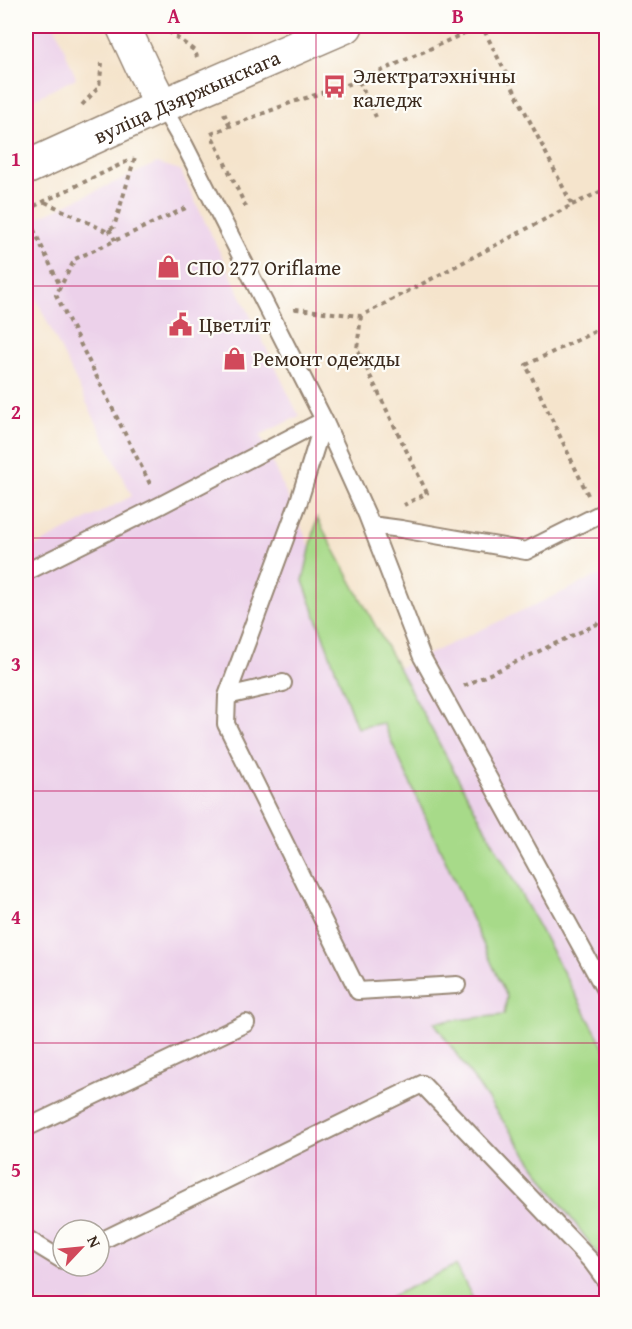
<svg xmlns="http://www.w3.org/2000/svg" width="632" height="1329" font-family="'Gentium Book Plus',serif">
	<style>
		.built { fill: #ecd1ea; fill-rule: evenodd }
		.green { fill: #a7da89; stroke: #718254; stroke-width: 1.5 }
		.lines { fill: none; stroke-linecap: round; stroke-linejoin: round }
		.service-casing { stroke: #988775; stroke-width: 20 }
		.minor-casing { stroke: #988775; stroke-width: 36 }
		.secondary-casing { stroke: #988775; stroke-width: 36 }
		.path { stroke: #988775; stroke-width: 4; stroke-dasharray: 4.5 4.5; stroke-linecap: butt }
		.service { stroke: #fff; stroke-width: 16 }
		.minor { stroke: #fff; stroke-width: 33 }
		.secondary { stroke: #fff; stroke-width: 33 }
		.grid { fill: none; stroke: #c2185b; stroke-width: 1.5; stroke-opacity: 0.55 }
		.labels { text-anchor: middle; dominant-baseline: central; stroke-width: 4.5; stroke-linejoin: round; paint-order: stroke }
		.poi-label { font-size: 21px; fill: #3b2a1e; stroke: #fdfcf7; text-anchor: start }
		.street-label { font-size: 21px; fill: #3b2a1e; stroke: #fdfcf7 }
		.neatline { fill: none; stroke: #c2185b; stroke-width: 2 }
		.grid-label { font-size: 20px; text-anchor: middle; font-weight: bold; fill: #c2185b }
	</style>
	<rect width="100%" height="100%" fill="#fdfcf7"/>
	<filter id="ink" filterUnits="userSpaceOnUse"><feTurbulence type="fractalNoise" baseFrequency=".0167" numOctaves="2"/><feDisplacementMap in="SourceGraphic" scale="12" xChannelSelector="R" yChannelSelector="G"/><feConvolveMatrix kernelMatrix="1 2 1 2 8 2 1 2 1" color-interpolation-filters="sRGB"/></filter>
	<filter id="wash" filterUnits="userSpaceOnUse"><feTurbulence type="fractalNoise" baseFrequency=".008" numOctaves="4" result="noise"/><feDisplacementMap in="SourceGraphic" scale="24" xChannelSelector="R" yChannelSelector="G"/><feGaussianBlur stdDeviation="1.35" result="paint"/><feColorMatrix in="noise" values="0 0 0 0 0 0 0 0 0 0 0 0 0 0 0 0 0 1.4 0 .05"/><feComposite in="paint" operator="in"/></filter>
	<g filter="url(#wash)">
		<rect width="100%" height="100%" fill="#f5e4cc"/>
		<path class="built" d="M26,26H55L76,78L26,103Z
			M157,163L180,170L299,416L260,435L370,681L606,572V1303H26V551L132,496L26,278V223ZM63,1230H99V1266H63Z"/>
		<path class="green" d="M317,518L606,1051V1265L568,1214L434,1022L504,1015L507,997L383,723L357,728L303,581Z
			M456,1265L475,1303H378Z"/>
	</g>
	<g filter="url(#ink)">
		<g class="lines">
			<defs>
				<path id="service" d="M162,106L185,146L324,420L367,515L422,657L606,992
					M371,525L401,529L526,551L606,511
					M26,572L161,505L324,420
					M283,683L227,696L299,501L324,420
					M227,696L226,724L358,991L457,985
					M26,1128L246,1023
					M26,1238L62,1260L63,1259
					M99,1242L422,1084L592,1262L606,1281"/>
				<path id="minor" d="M123,26L142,67L162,106"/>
				<g id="secondary">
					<path id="s1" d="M26,168L162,106L346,26"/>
				</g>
			</defs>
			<use href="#service" class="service-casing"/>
			<use href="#minor" class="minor-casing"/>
			<use href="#secondary" class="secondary-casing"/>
			<path class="path" d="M161,26L195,51L197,57
				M359,81L376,117
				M82,105L99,87L102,63
				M224,113L230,126
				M45,202L106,231L114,227L135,157
				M572,205L606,189
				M246,207L211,134L230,126L293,102L359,81L480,26
				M26,210L130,160
				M26,213L60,286
				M109,229L115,240
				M296,308V309L361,316L572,205L482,26
				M361,316L357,349L427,493L404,505
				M150,484L56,295L75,259L188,207
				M588,495L526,365L606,326
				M464,686L606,620"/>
			<use href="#service" class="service"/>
			<use href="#minor" class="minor"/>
			<use href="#secondary" class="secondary"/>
		</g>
	</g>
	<path class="grid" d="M316,26V1304M26,286H606M26,538H606M26,791H606M26,1043H606"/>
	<defs>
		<symbol id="bus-bare" viewBox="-9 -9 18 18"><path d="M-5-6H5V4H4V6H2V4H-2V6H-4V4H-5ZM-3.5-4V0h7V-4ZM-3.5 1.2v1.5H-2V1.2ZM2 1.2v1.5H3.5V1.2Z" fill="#d1495b" stroke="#fdfcf7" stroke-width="2.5" paint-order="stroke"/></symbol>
		<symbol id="shop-bare" viewBox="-9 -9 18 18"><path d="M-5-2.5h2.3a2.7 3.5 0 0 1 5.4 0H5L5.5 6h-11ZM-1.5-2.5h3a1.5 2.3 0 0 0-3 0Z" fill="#d1495b" stroke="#fdfcf7" stroke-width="2.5" paint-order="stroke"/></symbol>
		<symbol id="civic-bare" viewBox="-9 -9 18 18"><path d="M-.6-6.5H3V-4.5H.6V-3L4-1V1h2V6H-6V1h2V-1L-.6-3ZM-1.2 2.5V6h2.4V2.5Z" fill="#d1495b" stroke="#fdfcf7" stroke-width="2.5" paint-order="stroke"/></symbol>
	</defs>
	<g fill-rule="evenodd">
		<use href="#bus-bare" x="318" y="70" width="33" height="33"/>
		<use href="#shop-bare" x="152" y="250" width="33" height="33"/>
		<use href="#civic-bare" x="164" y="308" width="33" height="33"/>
		<use href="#shop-bare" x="218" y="342" width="33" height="33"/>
	</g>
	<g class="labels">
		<g class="poi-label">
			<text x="353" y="75">Электратэхнічны<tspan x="353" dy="24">каледж</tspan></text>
			<text x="187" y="267">СПО 277 Oriflame</text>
			<text x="199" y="324">Цветліт</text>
			<text x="253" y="358">Ремонт одежды</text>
		</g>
		<g class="street-label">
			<text stroke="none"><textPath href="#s1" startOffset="176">вуліца Дзяржынскага</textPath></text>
		</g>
	</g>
	<rect width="632" height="1329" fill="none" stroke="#fdfcf7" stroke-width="66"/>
	<g transform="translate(81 1248) rotate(64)"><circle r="28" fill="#fdfcf7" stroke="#afa8a0" stroke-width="1.5"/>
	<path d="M0-4.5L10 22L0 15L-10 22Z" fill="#d1495b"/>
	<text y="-9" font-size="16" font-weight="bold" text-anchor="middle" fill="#3b2a1e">N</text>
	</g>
	<rect x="33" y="33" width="566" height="1263" class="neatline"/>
	<g class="grid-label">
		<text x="174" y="23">A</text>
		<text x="458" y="23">B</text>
		<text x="16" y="166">1</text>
		<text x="16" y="419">2</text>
		<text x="16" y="671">3</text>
		<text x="16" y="924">4</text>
		<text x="16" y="1177">5</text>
	</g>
</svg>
